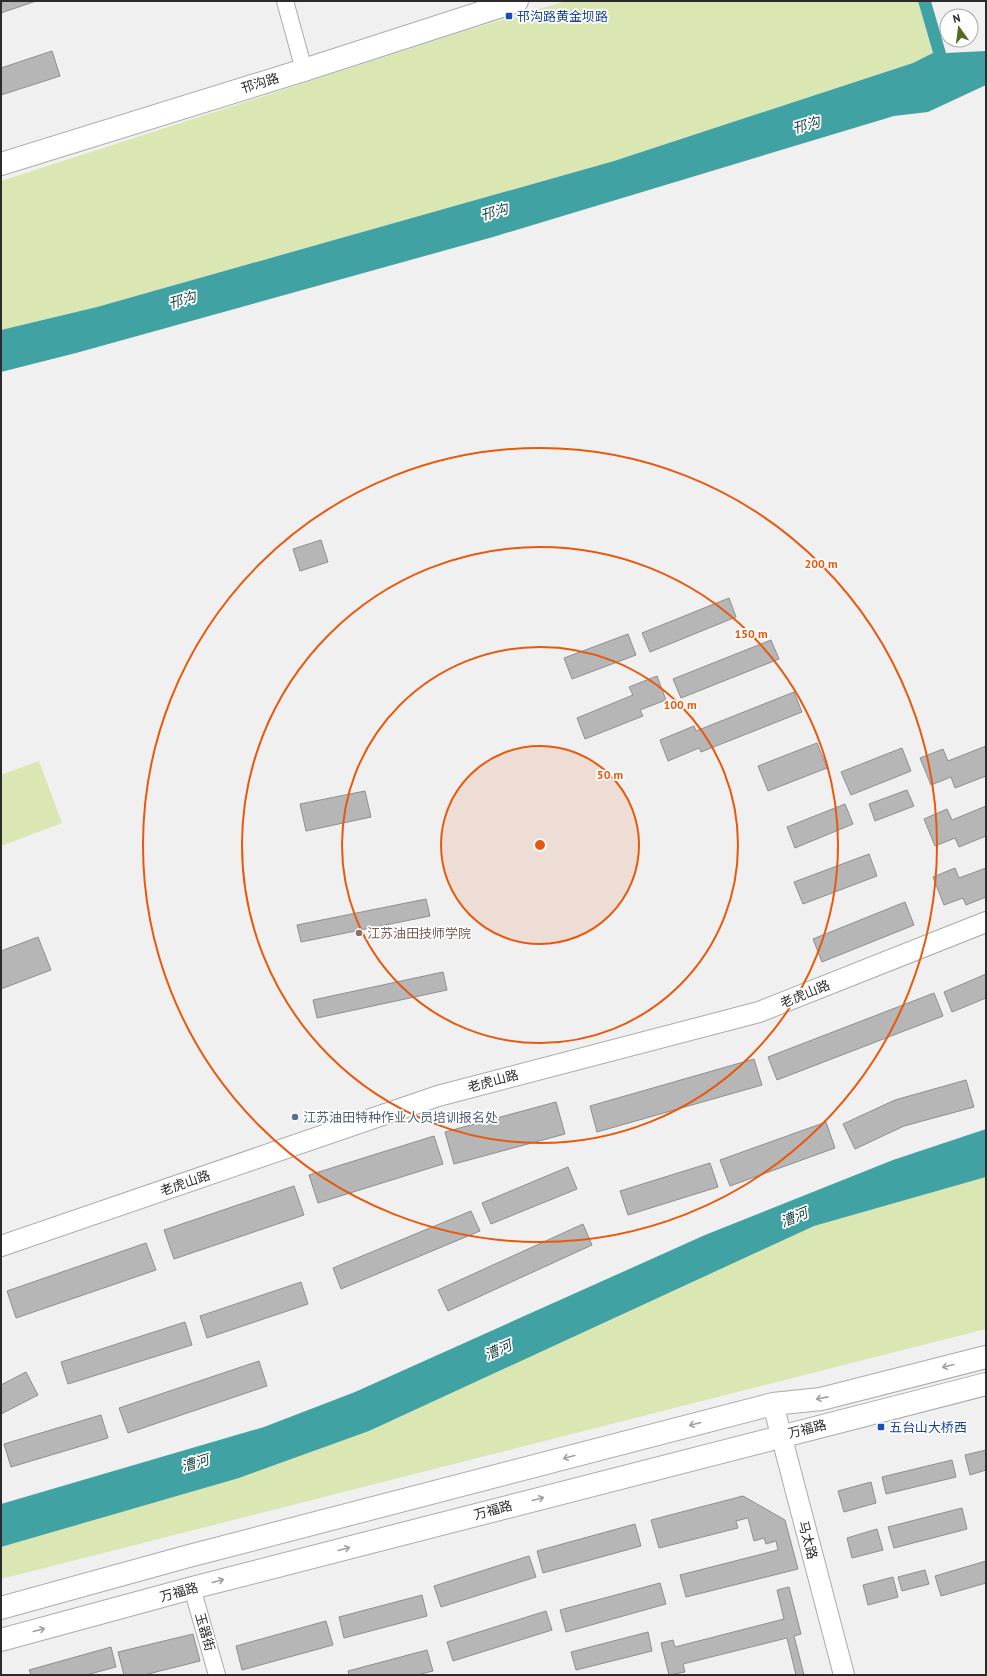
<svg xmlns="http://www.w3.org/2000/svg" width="987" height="1676" font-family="'PT Sans','Noto Sans SC',sans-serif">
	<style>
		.green { fill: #dae7b2 }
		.water { fill: #40a2a2 }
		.building { fill: #b6b6b7; stroke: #8e8e8f }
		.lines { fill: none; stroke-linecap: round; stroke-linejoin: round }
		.minor-casing { stroke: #ababac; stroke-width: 18 }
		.tertiary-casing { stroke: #ababac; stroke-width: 22 }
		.secondary-casing { stroke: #ababac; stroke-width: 24 }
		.primary-casing { stroke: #ababac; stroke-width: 24 }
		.minor { stroke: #fff; stroke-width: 16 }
		.tertiary { stroke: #fff; stroke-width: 20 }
		.secondary { stroke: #fff; stroke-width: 22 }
		.primary { stroke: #fff; stroke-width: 22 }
		.oneway { stroke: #a0a0a0 }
		.ring { fill: none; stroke: #e8590c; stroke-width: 2 }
		.transit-dot { fill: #1a4fb4; stroke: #fff; stroke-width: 1.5 }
		.education-dot { fill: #8d6e63; stroke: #fff; stroke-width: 1.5 }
		.service-dot { fill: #5c6f8a; stroke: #fff; stroke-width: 1.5 }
		.labels { text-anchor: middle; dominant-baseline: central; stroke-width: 3.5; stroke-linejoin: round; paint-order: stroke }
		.transit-label { font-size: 13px; fill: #164399; stroke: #fff; text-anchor: start }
		.street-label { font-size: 13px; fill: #2b2b2b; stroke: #fff }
		.education-label { font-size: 13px; fill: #785e54; stroke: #fff; text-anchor: start }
		.service-label { font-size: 13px; fill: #4e5e75; stroke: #fff; text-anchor: start }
		.water-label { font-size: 14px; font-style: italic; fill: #194545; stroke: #fff }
		.centre { fill: #e8590c; stroke: #fff; stroke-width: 2 }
		.ring-label { font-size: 12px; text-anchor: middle; font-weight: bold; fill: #e8590c; stroke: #fff; stroke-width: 3.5; stroke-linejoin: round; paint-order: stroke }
	</style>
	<rect width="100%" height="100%" fill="#f0f0f1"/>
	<path class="green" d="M566,1H918L933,54L913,63L614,161L97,307L1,330V181L468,30Z
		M39,761L62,823L1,846V775Z
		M986,1177V1329L1,1579V1547L239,1478L369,1431L814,1226Z"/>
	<path class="water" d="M918,1H931L946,53L986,51V85L928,112L894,116L493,237L76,353L1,372V330L97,307L614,161L913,63L933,53Z
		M986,1129V1177L814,1226L369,1431L239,1478L1,1547V1504L264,1427L355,1392L705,1235L893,1160Z"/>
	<path class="building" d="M1,1H36L1,13Z
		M52,51L60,76L1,95V68Z
		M321,540L328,562L300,571L293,549Z
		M729,598L736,617L650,652L642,633Z
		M628,634L636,655L572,679L564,658Z
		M771,640L779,659L681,698L673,679Z
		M657,676L666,700L640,710L643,716L585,739L577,718L633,695L629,687Z
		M794,692L802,712L701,752L699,748L668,761L660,740L694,726L696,731Z
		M817,743L827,768L768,791L758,766Z
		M986,746V776L955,788L951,777L931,785L920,758L943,749L948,761Z
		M902,748L911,771L851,795L841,772Z
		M907,790L914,806L875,821L869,804Z
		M365,791L371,817L306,831L300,804Z
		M845,804L853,824L795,848L787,827Z
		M986,806V836L959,847L955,838L935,846L924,819L947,809L952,820Z
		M869,854L877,876L803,904L794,882Z
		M955,868L959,878L986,868V897L966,905L963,898L944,905L933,877Z
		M426,899L430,916L301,942L297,925Z
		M905,902L914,925L822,962L813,939Z
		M38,937L51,970L1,989V951Z
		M443,972L447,990L317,1018L313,1000Z
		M986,974V998L952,1012L944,992Z
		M934,993L943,1016L777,1080L768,1057Z
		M754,1059L762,1085L597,1132L590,1106Z
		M966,1080L974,1107L904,1126L855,1149L843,1124L895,1100Z
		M556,1102L565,1134L454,1164L445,1132Z
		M826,1122L835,1148L730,1186L720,1160Z
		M434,1136L443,1164L318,1203L309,1175Z
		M710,1163L718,1187L628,1215L620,1191Z
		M568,1167L577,1189L491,1224L482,1203Z
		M294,1186L304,1215L174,1259L164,1230Z
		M471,1211L480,1231L341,1289L333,1268Z
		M583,1224L592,1245L448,1311L438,1290Z
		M146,1243L156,1270L16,1318L7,1291Z
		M301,1282L308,1304L207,1338L200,1316Z
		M185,1322L192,1345L68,1384L61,1362Z
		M259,1361L267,1386L128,1433L119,1408Z
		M26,1372L38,1395L1,1414V1385Z
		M101,1415L108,1438L11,1467L4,1444Z
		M986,1450V1470L970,1475L965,1455Z
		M952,1460L956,1477L886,1494L882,1477Z
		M871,1482L876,1503L844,1512L838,1491Z
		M743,1496L785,1520L798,1569L686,1597L680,1575L778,1550L776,1541L766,1544L764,1538L754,1541L748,1518L736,1521L738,1528L659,1548L651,1520Z
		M962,1508L967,1529L894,1548L888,1527Z
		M635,1524L641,1546L543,1573L537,1551Z
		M877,1529L883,1550L852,1558L847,1538Z
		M529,1556L536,1577L441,1607L434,1586Z
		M986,1561V1583L941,1596L935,1576Z
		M925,1570L929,1584L902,1591L898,1577Z
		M893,1577L898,1597L868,1605L863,1585Z
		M660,1583L666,1604L566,1632L560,1610Z
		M789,1587L801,1634L794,1636L804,1675H796L787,1638L683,1664L685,1672L669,1675L661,1643L673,1640L675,1647L784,1619L777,1590Z
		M422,1595L427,1616L344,1638L339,1617Z
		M546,1611L552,1630L453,1661L447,1642Z
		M326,1621L333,1645L242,1670L236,1646Z
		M648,1632L652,1651L576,1670L571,1652Z
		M193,1634L200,1661L144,1675H124L118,1652Z
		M111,1647L116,1667L86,1675H31L29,1670Z
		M427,1650L433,1671L417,1675H349L348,1671Z"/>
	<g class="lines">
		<defs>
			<path id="minor" d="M285,1L301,59
				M192,1588L217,1675"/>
			<path id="tertiary" d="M1,1246L438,1096L759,1012L986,922
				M773,1404L844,1675"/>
			<path id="secondary" d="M1,164L304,70L517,1"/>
			<path id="primary" d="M1,1608L189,1556L773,1404L821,1399L986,1357
				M1,1640L192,1588L986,1384"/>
		</defs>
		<use href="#minor" class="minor-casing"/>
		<use href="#tertiary" class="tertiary-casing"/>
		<use href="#secondary" class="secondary-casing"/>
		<use href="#primary" class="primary-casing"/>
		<use href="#minor" class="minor"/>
		<use href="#tertiary" class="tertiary"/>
		<use href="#secondary" class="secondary"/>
		<use href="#primary" class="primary"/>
	</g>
	<defs><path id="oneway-shaft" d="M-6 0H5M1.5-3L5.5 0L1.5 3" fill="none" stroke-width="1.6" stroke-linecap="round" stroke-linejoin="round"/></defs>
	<g class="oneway">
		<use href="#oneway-shaft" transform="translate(948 1366) rotate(166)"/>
		<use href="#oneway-shaft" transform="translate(822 1398) rotate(169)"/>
		<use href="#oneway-shaft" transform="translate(695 1424) rotate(165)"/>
		<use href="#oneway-shaft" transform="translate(569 1457) rotate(165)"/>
		<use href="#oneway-shaft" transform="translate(538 1499) rotate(-15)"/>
		<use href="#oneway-shaft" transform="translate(344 1549) rotate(-15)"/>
		<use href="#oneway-shaft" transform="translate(218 1581) rotate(-15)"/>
		<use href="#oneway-shaft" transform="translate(39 1630) rotate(-15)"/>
	</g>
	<circle cx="540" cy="845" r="99" fill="#e8590c" fill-opacity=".12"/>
	<g class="ring">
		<circle cx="540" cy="845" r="99"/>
		<circle cx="540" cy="845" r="198"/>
		<circle cx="540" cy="845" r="298"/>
		<circle cx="540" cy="845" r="397"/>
	</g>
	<g class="transit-dot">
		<rect x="505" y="12" width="8" height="8" rx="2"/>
		<rect x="877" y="1423" width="8" height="8" rx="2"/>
	</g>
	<circle class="education-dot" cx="359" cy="933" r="4"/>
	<circle class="service-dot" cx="295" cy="1117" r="4"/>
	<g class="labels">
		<g class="transit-label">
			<text x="517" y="16">邗沟路黄金坝路</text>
			<text x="889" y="1427">五台山大桥西</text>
		</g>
		<g class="street-label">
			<text transform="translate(260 83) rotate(-17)">邗沟路</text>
			<text transform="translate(805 994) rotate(-22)">老虎山路</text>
			<text transform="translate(493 1081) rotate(-15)">老虎山路</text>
			<text transform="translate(185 1183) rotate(-19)">老虎山路</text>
			<text transform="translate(807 1429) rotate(-14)">万福路</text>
			<text transform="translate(493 1510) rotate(-15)">万福路</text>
			<text transform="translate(808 1540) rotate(75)">马太路</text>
			<text transform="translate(179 1592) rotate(-15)">万福路</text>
			<text transform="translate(205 1632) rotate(74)">玉器街</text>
		</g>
		<g class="education-label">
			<text x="367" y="933">江苏油田技师学院</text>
		</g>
		<g class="service-label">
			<text x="303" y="1117">江苏油田特种作业人员培训报名处</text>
		</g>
		<g class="water-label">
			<text transform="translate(806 125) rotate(-16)">邗沟</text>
			<text transform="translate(494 212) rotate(-16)">邗沟</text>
			<text transform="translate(182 300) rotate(-16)">邗沟</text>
			<text transform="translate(794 1217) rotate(-22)">漕河</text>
			<text transform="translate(498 1350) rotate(-24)">漕河</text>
			<text transform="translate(195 1463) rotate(-17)">漕河</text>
		</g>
	</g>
	<circle cx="540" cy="845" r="6" class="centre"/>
	<g class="ring-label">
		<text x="821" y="568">200 m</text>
		<text x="751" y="638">150 m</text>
		<text x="680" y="709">100 m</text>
		<text x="610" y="779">50 m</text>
	</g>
	<rect width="987" height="1676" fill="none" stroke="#2b2b2b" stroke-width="4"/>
	<g transform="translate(959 28) rotate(346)"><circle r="19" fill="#ffffff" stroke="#aaaaaa"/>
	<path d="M0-3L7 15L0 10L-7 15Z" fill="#526d20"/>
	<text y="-6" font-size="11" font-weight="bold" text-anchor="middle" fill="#2b2b2b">N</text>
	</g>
</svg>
